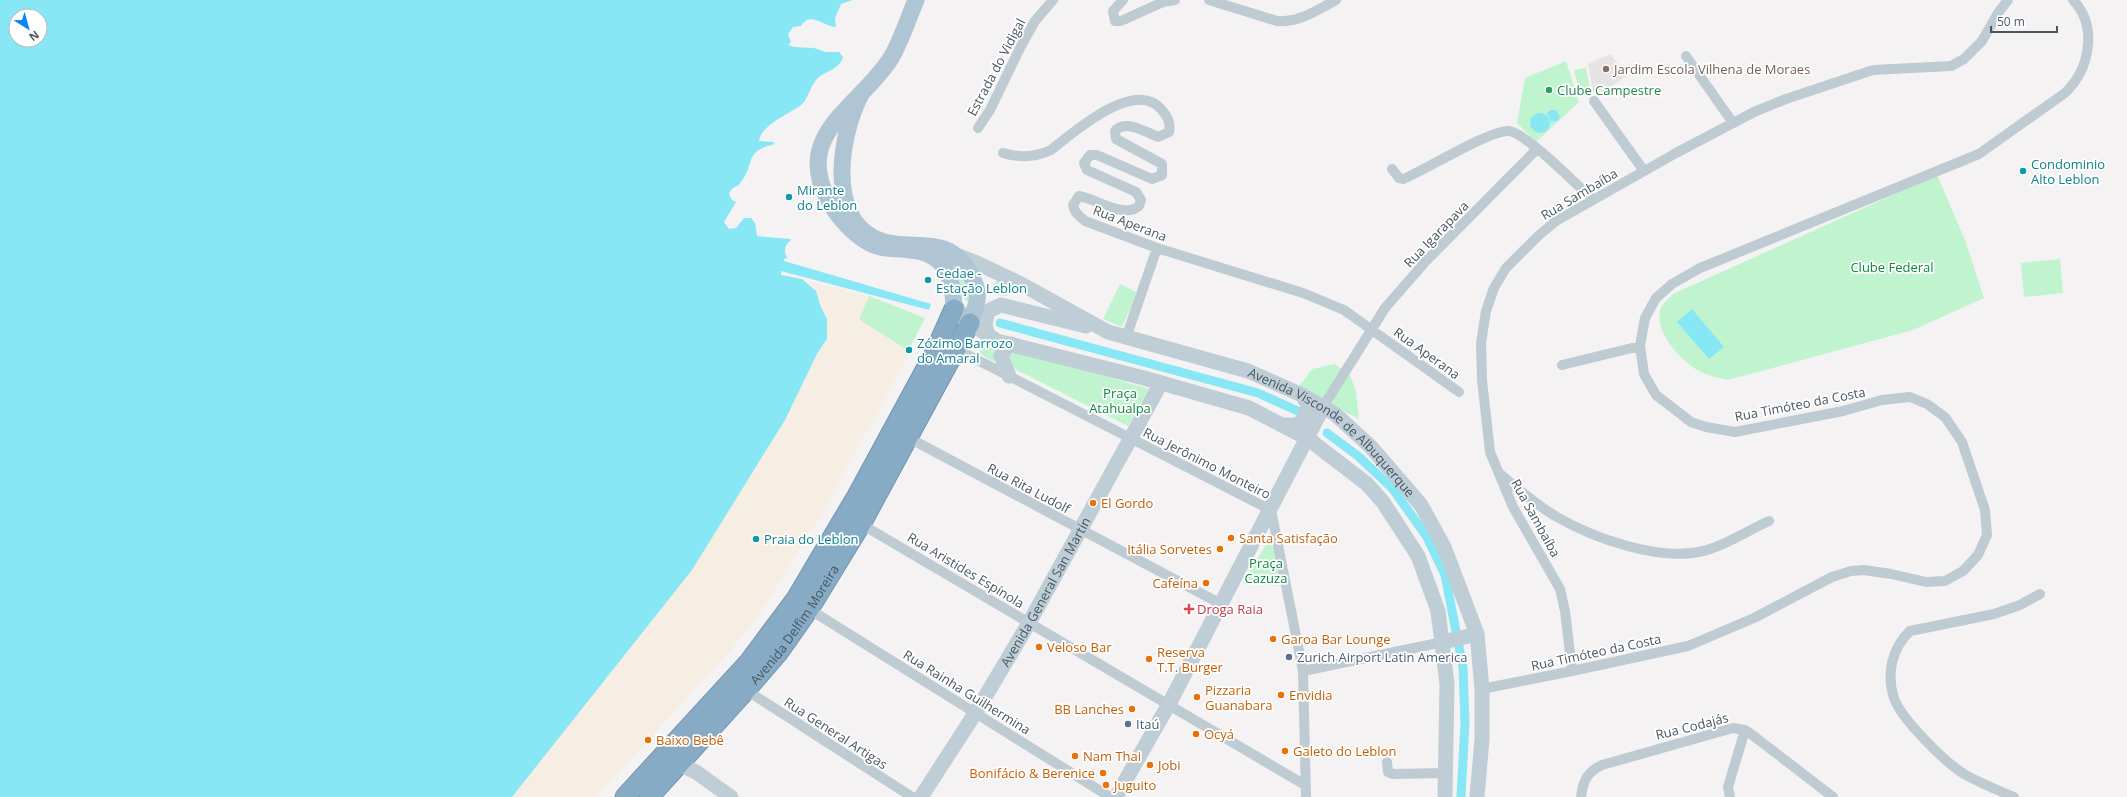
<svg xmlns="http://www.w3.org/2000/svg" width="2127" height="797" font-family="'Open Sans',sans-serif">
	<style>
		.education { fill: #e6e3e5 }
		.green { fill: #bff4cf }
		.sand { fill: #f6eee3 }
		.water { fill: #88e7f5; fill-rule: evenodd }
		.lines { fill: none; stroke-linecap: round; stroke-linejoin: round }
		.canal { stroke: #88e7f5; stroke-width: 9 }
		.highway-casing { stroke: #7195b1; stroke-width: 21 }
		.street { stroke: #bfcbd3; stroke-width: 10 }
		.secondary { stroke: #bfcdd7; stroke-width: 15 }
		.primary { stroke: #b0c5d3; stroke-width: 17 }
		.highway { stroke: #87aac5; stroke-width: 19 }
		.education-dot { fill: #8d6e63; stroke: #fff; stroke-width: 1.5 }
		.leisure-dot { fill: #2e9e5b; stroke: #fff; stroke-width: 1.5 }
		.culture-dot { fill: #0f9aa8; stroke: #fff; stroke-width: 1.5 }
		.food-dot { fill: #e8710a; stroke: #fff; stroke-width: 1.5 }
		.health-dot { fill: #e0444e; stroke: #fff; stroke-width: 1.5 }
		.service-dot { fill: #5c6f8a; stroke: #fff; stroke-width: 1.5 }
		.labels { text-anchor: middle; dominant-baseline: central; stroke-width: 3.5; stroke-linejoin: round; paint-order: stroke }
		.street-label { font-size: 13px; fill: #485862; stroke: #fff }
		.education-label { font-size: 13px; fill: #785e54; stroke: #fff; text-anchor: start }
		.leisure-label { font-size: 13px; fill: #27864d; stroke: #fff; text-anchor: start }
		.culture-label { font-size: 13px; fill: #0d838f; stroke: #fff; text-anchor: start }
		.park-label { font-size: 13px; fill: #0f8741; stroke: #fff }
		.food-label { font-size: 13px; fill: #c56008; stroke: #fff; text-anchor: start }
		.health-label { font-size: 13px; fill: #be3a42; stroke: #fff; text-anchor: start }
		.service-label { font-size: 13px; fill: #4e5e75; stroke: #fff; text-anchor: start }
	</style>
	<rect width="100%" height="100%" fill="#f5f2f3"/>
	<path class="education" d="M1610,54L1628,75L1606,90L1593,92L1588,64Z"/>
	<path class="green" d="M1566,61L1579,102L1536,142L1517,123L1525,78Z
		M1586,68L1590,88L1579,90L1574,70Z
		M1937,175L1965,240L1984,298L1913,330L1728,380C1720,378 1709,376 1701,372C1682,363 1652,330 1661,308C1663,303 1670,298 1673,294Z
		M945,255L965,274L971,296L967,302L963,296L956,274Z
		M2060,259L2063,293L2024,297L2021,263Z
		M998,280L1009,287L1007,296L994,295L992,293L995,282Z
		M1120,284L1138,293L1122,327L1103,319Z
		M869,296L925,318L908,351L860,320V317Z
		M987,344L1001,347L994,357V362L978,352Z
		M1019,350L1149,389L1128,426L1011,367L1008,361L1012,353Z
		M1335,364L1350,375L1356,391L1359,419L1298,388L1312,369Z
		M1270,544L1273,546L1285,586L1243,583L1266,545Z"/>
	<path class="sand" d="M806,281L869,296L860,316V320L910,352L816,525L810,532L800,534L803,544L757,618L728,653L596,797H512L569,724L801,384L827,339V319L821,307L816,291Z"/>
	<path class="water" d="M0,0H853L841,4L835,18L836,27C825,27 810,10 801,26L793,27L788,34L791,42L788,45L794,47L814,48L826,52H839L843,57C839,70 827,70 818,78C810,85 809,99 800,106C788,114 761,125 759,141L773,142L775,144C743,151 756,163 741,182C737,188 732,186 729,194L732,200L736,202L724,222L729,229L736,228L744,218H751L755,223L757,236L790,239L791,240C784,246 783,251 788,259L785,258L784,261L931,304L929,310L781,271V275L802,279L816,291L821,307L827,319V339L817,354L785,420L692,570L512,797H0ZM16,16H40V40H16Z
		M1550,110H1556L1560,117L1557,121L1551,122L1547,113Z
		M1530 123a10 10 0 1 1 20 0a10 10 0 1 1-20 0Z
		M1692,309L1724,347L1709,359L1677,322Z"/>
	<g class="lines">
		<path class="canal" d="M1000,323L1258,393L1300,412
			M1327,433L1358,456L1392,488L1427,537L1445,575L1463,667L1465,723L1461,797"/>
		<defs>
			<g id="highway">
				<path d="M625,797L749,662L796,599L857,496L934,354L954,309"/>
				<path id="s3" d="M649,797L746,690L778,653L809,609L861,524L970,323"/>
			</g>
		</defs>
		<use href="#highway" class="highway-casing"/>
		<path class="street" d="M1123,0L1113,11L1115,21H1121L1163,2L1175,0
			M1209,0L1277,21C1299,23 1317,10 1336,0
			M1686,56L1733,123
			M1594,101L1644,171
			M978,128L990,110L1020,48L1035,21L1053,0
			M1003,153C1019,158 1036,157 1051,150C1073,133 1134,78 1161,109C1167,116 1171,122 1169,132L1158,137C1146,132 1125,119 1115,131L1116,139L1162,164V175L1152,179L1097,155H1090L1084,163L1087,170L1136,192L1141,200L1139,206C1124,219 1097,199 1079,196L1073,205C1074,213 1080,216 1085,221L1157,248L1303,293L1344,310L1459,392
			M1392,169L1399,178L1403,179C1426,170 1489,130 1509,131C1526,133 1577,185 1592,199
			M1126,338L1157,248
			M952,347L1271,510L1303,671L1306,797
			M1562,365L1640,346
			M1323,407L1385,308L1426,261L1537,149
			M909,438L1221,604
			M1499,473C1518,489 1536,505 1557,517C1595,539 1657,560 1699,552C1723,547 1747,531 1769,521
			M861,524L1305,785
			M809,609L1110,797
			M1303,671L1443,642
			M1572,671L1565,611L1560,589L1513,507L1490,452L1482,380L1481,343L1486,311L1494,288L1506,268L1538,236L1556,221L1676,153L1754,112L1786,99L1873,70L1951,66L1964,59L1982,41L1998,13L2008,0
			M1482,689L1572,671L1688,646L1754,618L1832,577L1851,571L1864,570L1891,574L1926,582L1945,581L1963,571L1978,555L1987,535L1985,510L1962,442L1945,417L1927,404L1910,397L1882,400L1843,411L1735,432L1706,427L1691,422L1656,395L1644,374L1640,346L1645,318L1656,298L1672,284L1700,268L1979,154L2065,93C2090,69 2098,26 2073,0
			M746,690L912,797
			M1387,762L1388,772L1393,774L1446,773
			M1581,797C1583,781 1587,772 1602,765L1733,728L1745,730L1751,734L1833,797
			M1730,797L1728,787L1745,730
			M2014,797C1997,790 1980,783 1964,774C1945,762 1901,719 1894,698C1886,674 1892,648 1910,631L1994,614L2020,605L2040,594"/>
		<g class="secondary">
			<path id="s1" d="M956,255L977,263L1021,284L1108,332L1248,371L1302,395L1335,414L1371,447L1421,505L1444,547L1477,634L1482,689V739L1477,797"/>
			<path d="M970,323L997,341L1144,378L1249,408L1307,438L1367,484L1383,502L1418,556L1438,611L1447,684L1445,797"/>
			<path d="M988,337L985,324L988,311L1001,305L1086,326"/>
			<path d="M1009,376L1001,356L1007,347L1012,344"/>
			<path d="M1284,425H1297L1303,420L1309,406L1302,395"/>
			<path d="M1443,642L1477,634"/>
			<path d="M670,760L696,772L731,797"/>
			<path id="s2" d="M921,797L976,712L1029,623L1161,383"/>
			<path d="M1116,797L1169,704L1323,407"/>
		</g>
		<path class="primary" d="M861,94C841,132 826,214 874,238C909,255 945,230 969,272C982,293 978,302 970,323L954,309C953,277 946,253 910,250C898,248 885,250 874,245C856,238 838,217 829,201C791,134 861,106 891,58C901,41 908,19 916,0"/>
		<use href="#highway" class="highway"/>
	</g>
	<circle class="education-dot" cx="1606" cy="69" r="4"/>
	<circle class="leisure-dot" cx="1549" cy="90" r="4"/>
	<g class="culture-dot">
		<circle cx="2023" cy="171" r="4"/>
		<circle cx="789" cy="197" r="4"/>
		<circle cx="928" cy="280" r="4"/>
		<circle cx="909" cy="350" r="4"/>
		<circle cx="756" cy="539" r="4"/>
	</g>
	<g class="food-dot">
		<circle cx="1093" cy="503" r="4"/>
		<circle cx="1231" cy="538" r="4"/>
		<circle cx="1220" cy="549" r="4"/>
		<circle cx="1206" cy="583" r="4"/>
		<circle cx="1273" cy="639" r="4"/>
		<circle cx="1039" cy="647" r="4"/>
		<circle cx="1149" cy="659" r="4"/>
		<circle cx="1281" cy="695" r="4"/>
		<circle cx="1197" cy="697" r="4"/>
		<circle cx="1132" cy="709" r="4"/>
		<circle cx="1196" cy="734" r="4"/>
		<circle cx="648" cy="740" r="4"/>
		<circle cx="1285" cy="751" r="4"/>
		<circle cx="1075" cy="756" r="4"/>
		<circle cx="1150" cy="765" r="4"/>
		<circle cx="1103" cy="773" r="4"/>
		<circle cx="1106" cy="785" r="4"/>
	</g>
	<path class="health-dot" d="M1187 603h4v4h4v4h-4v4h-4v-4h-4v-4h4z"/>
	<g class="service-dot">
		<circle cx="1289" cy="657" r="4"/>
		<circle cx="1128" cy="724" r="4"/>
	</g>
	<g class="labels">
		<g class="street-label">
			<text transform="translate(996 67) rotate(-62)">Estrada do Vidigal</text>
			<text transform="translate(1579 194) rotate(-31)">Rua Sambaíba</text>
			<text transform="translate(1130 223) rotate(21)">Rua Aperana</text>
			<text transform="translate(1436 234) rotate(-46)">Rua Igarapava</text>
			<text transform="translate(1427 353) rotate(36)">Rua Aperana</text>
			<text transform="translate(1800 404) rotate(-11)">Rua Timóteo da Costa</text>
			<text stroke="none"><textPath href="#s1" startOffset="421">Avenida Visconde de Albuquerque</textPath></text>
			<text transform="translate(1207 463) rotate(27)">Rua Jerônimo Monteiro</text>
			<text transform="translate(1029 488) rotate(28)">Rua Rita Ludolf</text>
			<text transform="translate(1536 518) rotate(61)">Rua Sambaíba</text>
			<text transform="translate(966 570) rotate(31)">Rua Aristides Espínola</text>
			<text stroke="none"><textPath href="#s2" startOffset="240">Avenida General San Martin</textPath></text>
			<text stroke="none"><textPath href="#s3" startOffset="226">Avenida Delfim Moreira</textPath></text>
			<text transform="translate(1596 652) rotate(-12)">Rua Timóteo da Costa</text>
			<text transform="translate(967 692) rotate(32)">Rua Rainha Guilhermina</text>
			<text transform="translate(1692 726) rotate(-14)">Rua Codajás</text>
			<text transform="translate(836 733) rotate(33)">Rua General Artigas</text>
		</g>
		<g class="education-label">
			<text x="1614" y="69">Jardim Escola Vilhena de Moraes</text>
		</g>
		<g class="leisure-label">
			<text x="1557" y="90">Clube Campestre</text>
		</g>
		<g class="culture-label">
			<text x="2031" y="164">Condominio<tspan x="2031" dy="15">Alto Leblon</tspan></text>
			<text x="797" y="190">Mirante<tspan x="797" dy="15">do Leblon</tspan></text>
			<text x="936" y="273">Cedae -<tspan x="936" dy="15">Estação Leblon</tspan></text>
			<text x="917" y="343">Zózimo Barrozo<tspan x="917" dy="15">do Amaral</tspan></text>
			<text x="764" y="539">Praia do Leblon</text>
		</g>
		<g class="park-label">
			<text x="1892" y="267">Clube Federal</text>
			<text x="1120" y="393">Praça<tspan x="1120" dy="15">Atahualpa</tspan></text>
			<text x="1266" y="563">Praça<tspan x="1266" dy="15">Cazuza</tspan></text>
		</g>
		<g class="food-label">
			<text x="1101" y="503">El Gordo</text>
			<text x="1239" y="538">Santa Satisfação</text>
			<text x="1212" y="549" text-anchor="end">Itália Sorvetes</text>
			<text x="1198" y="583" text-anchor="end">Cafeína</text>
			<text x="1281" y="639">Garoa Bar Lounge</text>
			<text x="1047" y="647">Veloso Bar</text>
			<text x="1157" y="652">Reserva<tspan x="1157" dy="15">T.T. Burger</tspan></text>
			<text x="1205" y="690">Pizzaria<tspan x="1205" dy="15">Guanabara</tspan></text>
			<text x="1289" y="695">Envidia</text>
			<text x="1124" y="709" text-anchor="end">BB Lanches</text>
			<text x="1204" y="734">Ocyá</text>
			<text x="656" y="740">Baixo Bebê</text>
			<text x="1293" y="751">Galeto do Leblon</text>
			<text x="1083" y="756">Nam Thai</text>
			<text x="1158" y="765">Jobi</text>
			<text x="1095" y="773" text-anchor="end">Bonifácio &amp; Berenice</text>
			<text x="1114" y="785">Juguito</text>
		</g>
		<g class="health-label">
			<text x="1197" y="609">Droga Raia</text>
		</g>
		<g class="service-label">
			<text x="1297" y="657">Zurich Airport Latin America</text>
			<text x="1136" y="724">Itaú</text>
		</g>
	</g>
	<g transform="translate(28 28) rotate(143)"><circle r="19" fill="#ffffff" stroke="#b6bcc0"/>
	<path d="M0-3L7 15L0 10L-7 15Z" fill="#0a85f7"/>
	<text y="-6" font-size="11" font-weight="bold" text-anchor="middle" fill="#485862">N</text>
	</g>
	<path d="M1991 26v6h66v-6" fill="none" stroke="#485862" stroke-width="2"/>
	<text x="1997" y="26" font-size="12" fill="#485862" stroke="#ffffff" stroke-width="3" paint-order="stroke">50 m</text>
</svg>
